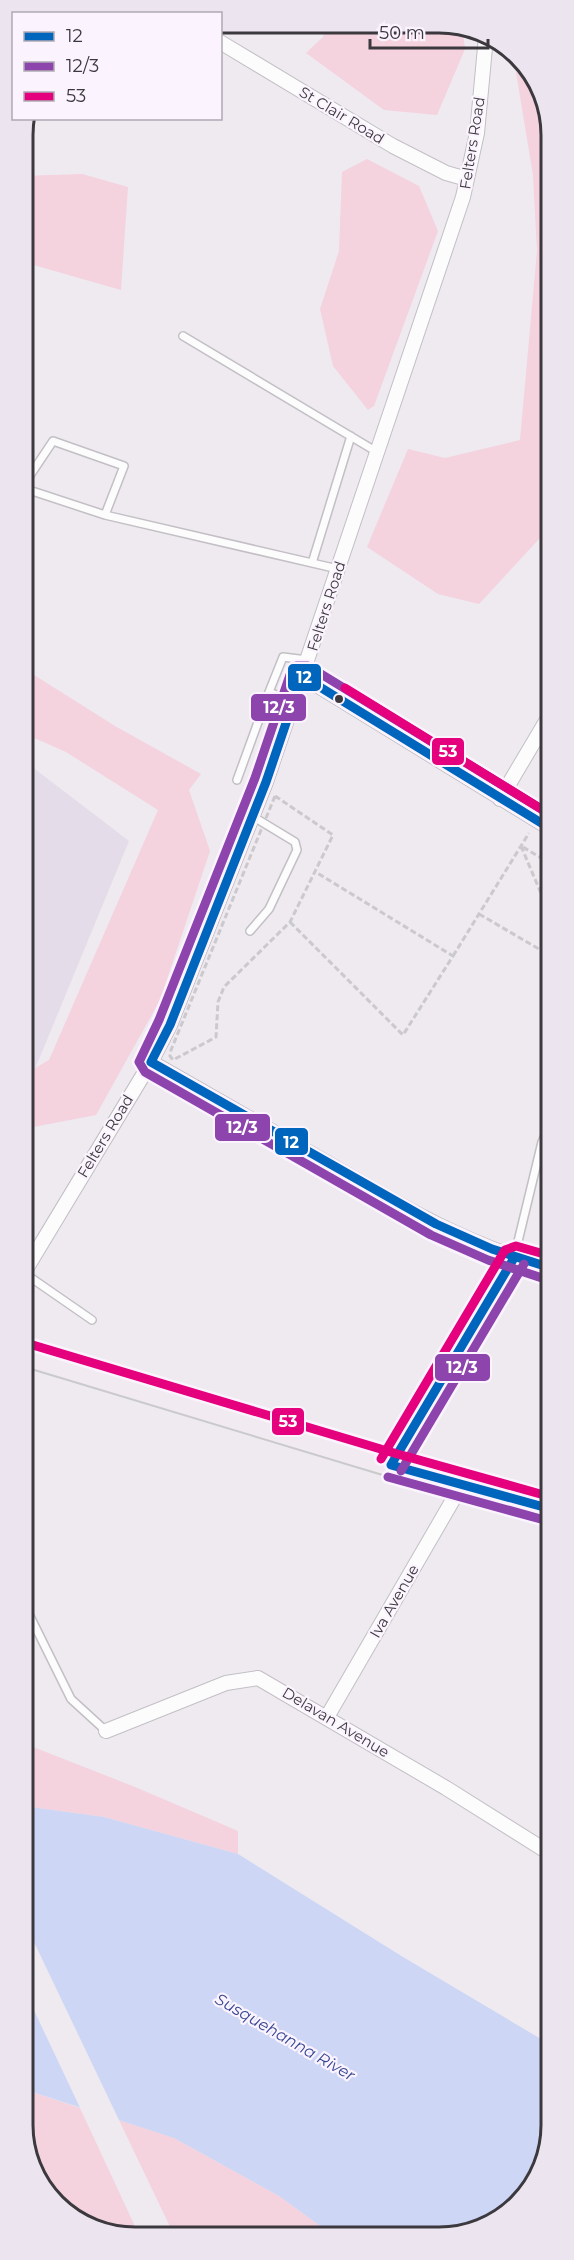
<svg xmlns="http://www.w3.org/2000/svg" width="574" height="2260" font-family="Montserrat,sans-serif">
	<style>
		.built { fill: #e5dcea }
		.green { fill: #f4d2de }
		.water { fill: #cdd6f4 }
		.pier { fill: #eeeaf0 }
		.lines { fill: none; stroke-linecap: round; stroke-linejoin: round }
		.service-casing { stroke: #c3bfc5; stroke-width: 10 }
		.minor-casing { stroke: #c3bfc5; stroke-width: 16 }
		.primary-casing { stroke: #cac9cb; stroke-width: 26 }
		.path { stroke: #cbc9cd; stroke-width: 3; stroke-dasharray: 6 3; stroke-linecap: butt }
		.service { stroke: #fcfcfd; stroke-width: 7 }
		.minor { stroke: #fcfcfd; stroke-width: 14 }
		.primary { stroke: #f2eaf1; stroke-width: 22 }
		.bus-1-casing { stroke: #fbf4ff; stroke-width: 14 }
		.bus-2-casing { stroke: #fbf4ff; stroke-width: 14 }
		.bus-3-casing { stroke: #fbf4ff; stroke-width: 14 }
		.bus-1 { stroke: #0065bd; stroke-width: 9 }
		.bus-2 { stroke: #8e44ad; stroke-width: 9 }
		.bus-3 { stroke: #e5007d; stroke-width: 9 }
		.bus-dot { fill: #3c393e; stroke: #fbf4ff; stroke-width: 2 }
		.labels { text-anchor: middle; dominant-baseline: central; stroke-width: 4.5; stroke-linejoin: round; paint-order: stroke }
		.street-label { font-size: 15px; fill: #3c393e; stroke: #fbf4ff }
		.water-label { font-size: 16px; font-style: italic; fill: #354792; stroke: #fbf4ff }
		.rim { fill: none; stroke: #3c393e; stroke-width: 3 }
		.line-badge { stroke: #fbf4ff; stroke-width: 2 }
		.badge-label { font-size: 16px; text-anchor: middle; font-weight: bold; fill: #fff }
	</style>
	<rect width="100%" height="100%" fill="#eeeaf0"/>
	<path class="built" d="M23,760L129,841L23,1098Z"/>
	<path class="green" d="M328,25L462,26L465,49L437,115L384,110L306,53L323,37Z
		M513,54L523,60L550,120L551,520L540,538L479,604L438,594L367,547L408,449L445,458L520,440L537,251L533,175Z
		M367,159L419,186L438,231L374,406L368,410L333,366L320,309L339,251L342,172Z
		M82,174L128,187L121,290L23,262V176Z
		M23,668L115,726L201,774L189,790L210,851L160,1000L96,1115L33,1127L23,1136V1075L49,1060L158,810L66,752L23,733Z
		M23,1743L135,1787L238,1831V1854L104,1817L23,1806Z
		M23,2089L80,2108L139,2235H112L55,2204L24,2140Z
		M119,2120L174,2138L279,2196L334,2236L174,2235Z"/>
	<path class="water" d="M23,1806L104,1817L238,1854L403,1957L551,2045V2132L523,2200L454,2236H334L279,2196L174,2138L23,2089Z"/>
	<path class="pier" d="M23,1919L119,2120L120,2124L82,2112L23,1987Z"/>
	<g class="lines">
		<defs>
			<path id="service" d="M183,336L377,452
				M23,486L53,441L124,466L105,515
				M23,488L105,515L338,569
				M312,563L351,436
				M269,692L283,657L307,660
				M237,780L269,692L294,702
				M250,931L269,909L297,850L295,842L252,816
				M514,1258L542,1142L551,1123
				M24,1273L92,1320
				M23,1602L71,1699L106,1731"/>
			<path id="minor" d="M220,42L393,146L446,173L467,179
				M302,676L551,829
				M500,799L551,713
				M151,1062C210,1096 270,1130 329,1164C400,1206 470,1247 551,1268
				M23,1274L151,1062L170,1025L266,782L463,197L477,133L486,37
				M391,1465L514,1258
				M327,1717L461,1486
				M106,1731L226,1683L258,1678L446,1788L551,1854"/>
			<path id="primary" d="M23,1354L391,1465L551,1509"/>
		</defs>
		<use href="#service" class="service-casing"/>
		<use href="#minor" class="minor-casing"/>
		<use href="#primary" class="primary-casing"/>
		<path class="path" d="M275,796L333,835L290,922L224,987L218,1002L216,1037L173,1060L170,1056L171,1050Z
			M521,846L551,917
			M523,847L551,864
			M479,914L551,956
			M290,922L403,1035L453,956L314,871
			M453,956L529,833"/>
		<use href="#service" class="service"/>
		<use href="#minor" class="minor"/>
		<use href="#primary" class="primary"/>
		<defs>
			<path id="bus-1" d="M551,829L302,676L266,782L170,1025L151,1062L436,1224L492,1249L551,1268
				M391,1465L514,1258
				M391,1465L551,1509"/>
			<path id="bus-2" d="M548,1280L488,1260L431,1235L145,1072L139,1062L159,1020L255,778L291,672L296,666H308L551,815
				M401,1471L524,1264
				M388,1477L548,1521"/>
			<path id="bus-3" d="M345,688L551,815
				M26,1343L394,1453L551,1497
				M381,1459L505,1250L516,1246L551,1256"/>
		</defs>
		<use href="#bus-1" class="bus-1-casing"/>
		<use href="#bus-2" class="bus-2-casing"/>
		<use href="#bus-3" class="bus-3-casing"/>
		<use href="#bus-1" class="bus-1"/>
		<use href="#bus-2" class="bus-2"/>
		<use href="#bus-3" class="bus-3"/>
	</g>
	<circle class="bus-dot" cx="339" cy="699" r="5"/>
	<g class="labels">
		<g class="street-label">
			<text transform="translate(342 115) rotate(31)">St Clair Road</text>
			<text transform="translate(472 143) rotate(-81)">Felters Road</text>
			<text transform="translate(326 606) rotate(-72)">Felters Road</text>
			<text transform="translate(105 1136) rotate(-59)">Felters Road</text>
			<text transform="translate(394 1601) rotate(-60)">Iva Avenue</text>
			<text transform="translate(336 1722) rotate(31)">Delavan Avenue</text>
		</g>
		<g class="water-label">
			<text transform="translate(285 2037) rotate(30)">Susquehanna River</text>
		</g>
	</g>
	<path d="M0 0H574V2260H0ZM135 33H439A102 102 0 0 1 541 135V2125A102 102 0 0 1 439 2227H135A102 102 0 0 1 33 2125V135A102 102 0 0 1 135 33Z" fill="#ece5f0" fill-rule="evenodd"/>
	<path class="rim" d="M135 33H439A102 102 0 0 1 541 135V2125A102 102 0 0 1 439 2227H135A102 102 0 0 1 33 2125V135A102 102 0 0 1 135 33Z"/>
	<g class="line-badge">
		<rect x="287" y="663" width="35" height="29" rx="6" fill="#0065bd"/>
		<rect x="250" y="693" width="57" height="29" rx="6" fill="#8e44ad"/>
		<rect x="431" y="737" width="34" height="29" rx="6" fill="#e5007d"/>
		<rect x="214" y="1113" width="57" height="29" rx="6" fill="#8e44ad"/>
		<rect x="274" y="1127" width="35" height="29" rx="6" fill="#0065bd"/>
		<rect x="434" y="1353" width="57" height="29" rx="6" fill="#8e44ad"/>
		<rect x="271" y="1407" width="34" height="29" rx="6" fill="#e5007d"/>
	</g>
	<g class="badge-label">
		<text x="304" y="683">12</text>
		<text x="279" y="713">12/3</text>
		<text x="448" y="757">53</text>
		<text x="242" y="1133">12/3</text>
		<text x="291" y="1148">12</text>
		<text x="462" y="1373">12/3</text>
		<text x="288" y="1427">53</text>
	</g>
	<rect x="12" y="12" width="210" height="108" fill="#fbf4ff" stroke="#afa9b2" stroke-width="1.5"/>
	<rect x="24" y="32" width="30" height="9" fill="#0065bd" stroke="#afa9b2" stroke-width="1.5"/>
	<text x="66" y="42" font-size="18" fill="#3c393e">12</text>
	<rect x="24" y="62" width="30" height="9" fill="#8e44ad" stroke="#afa9b2" stroke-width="1.5"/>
	<text x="66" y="72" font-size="18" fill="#3c393e">12/3</text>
	<rect x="24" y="92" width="30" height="9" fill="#e5007d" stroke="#afa9b2" stroke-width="1.5"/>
	<text x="66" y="102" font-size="18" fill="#3c393e">53</text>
	<path d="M370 39v9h118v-9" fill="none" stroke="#3c393e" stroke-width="3"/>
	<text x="379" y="39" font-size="18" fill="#3c393e" stroke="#fbf4ff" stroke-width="4.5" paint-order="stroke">50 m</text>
</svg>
